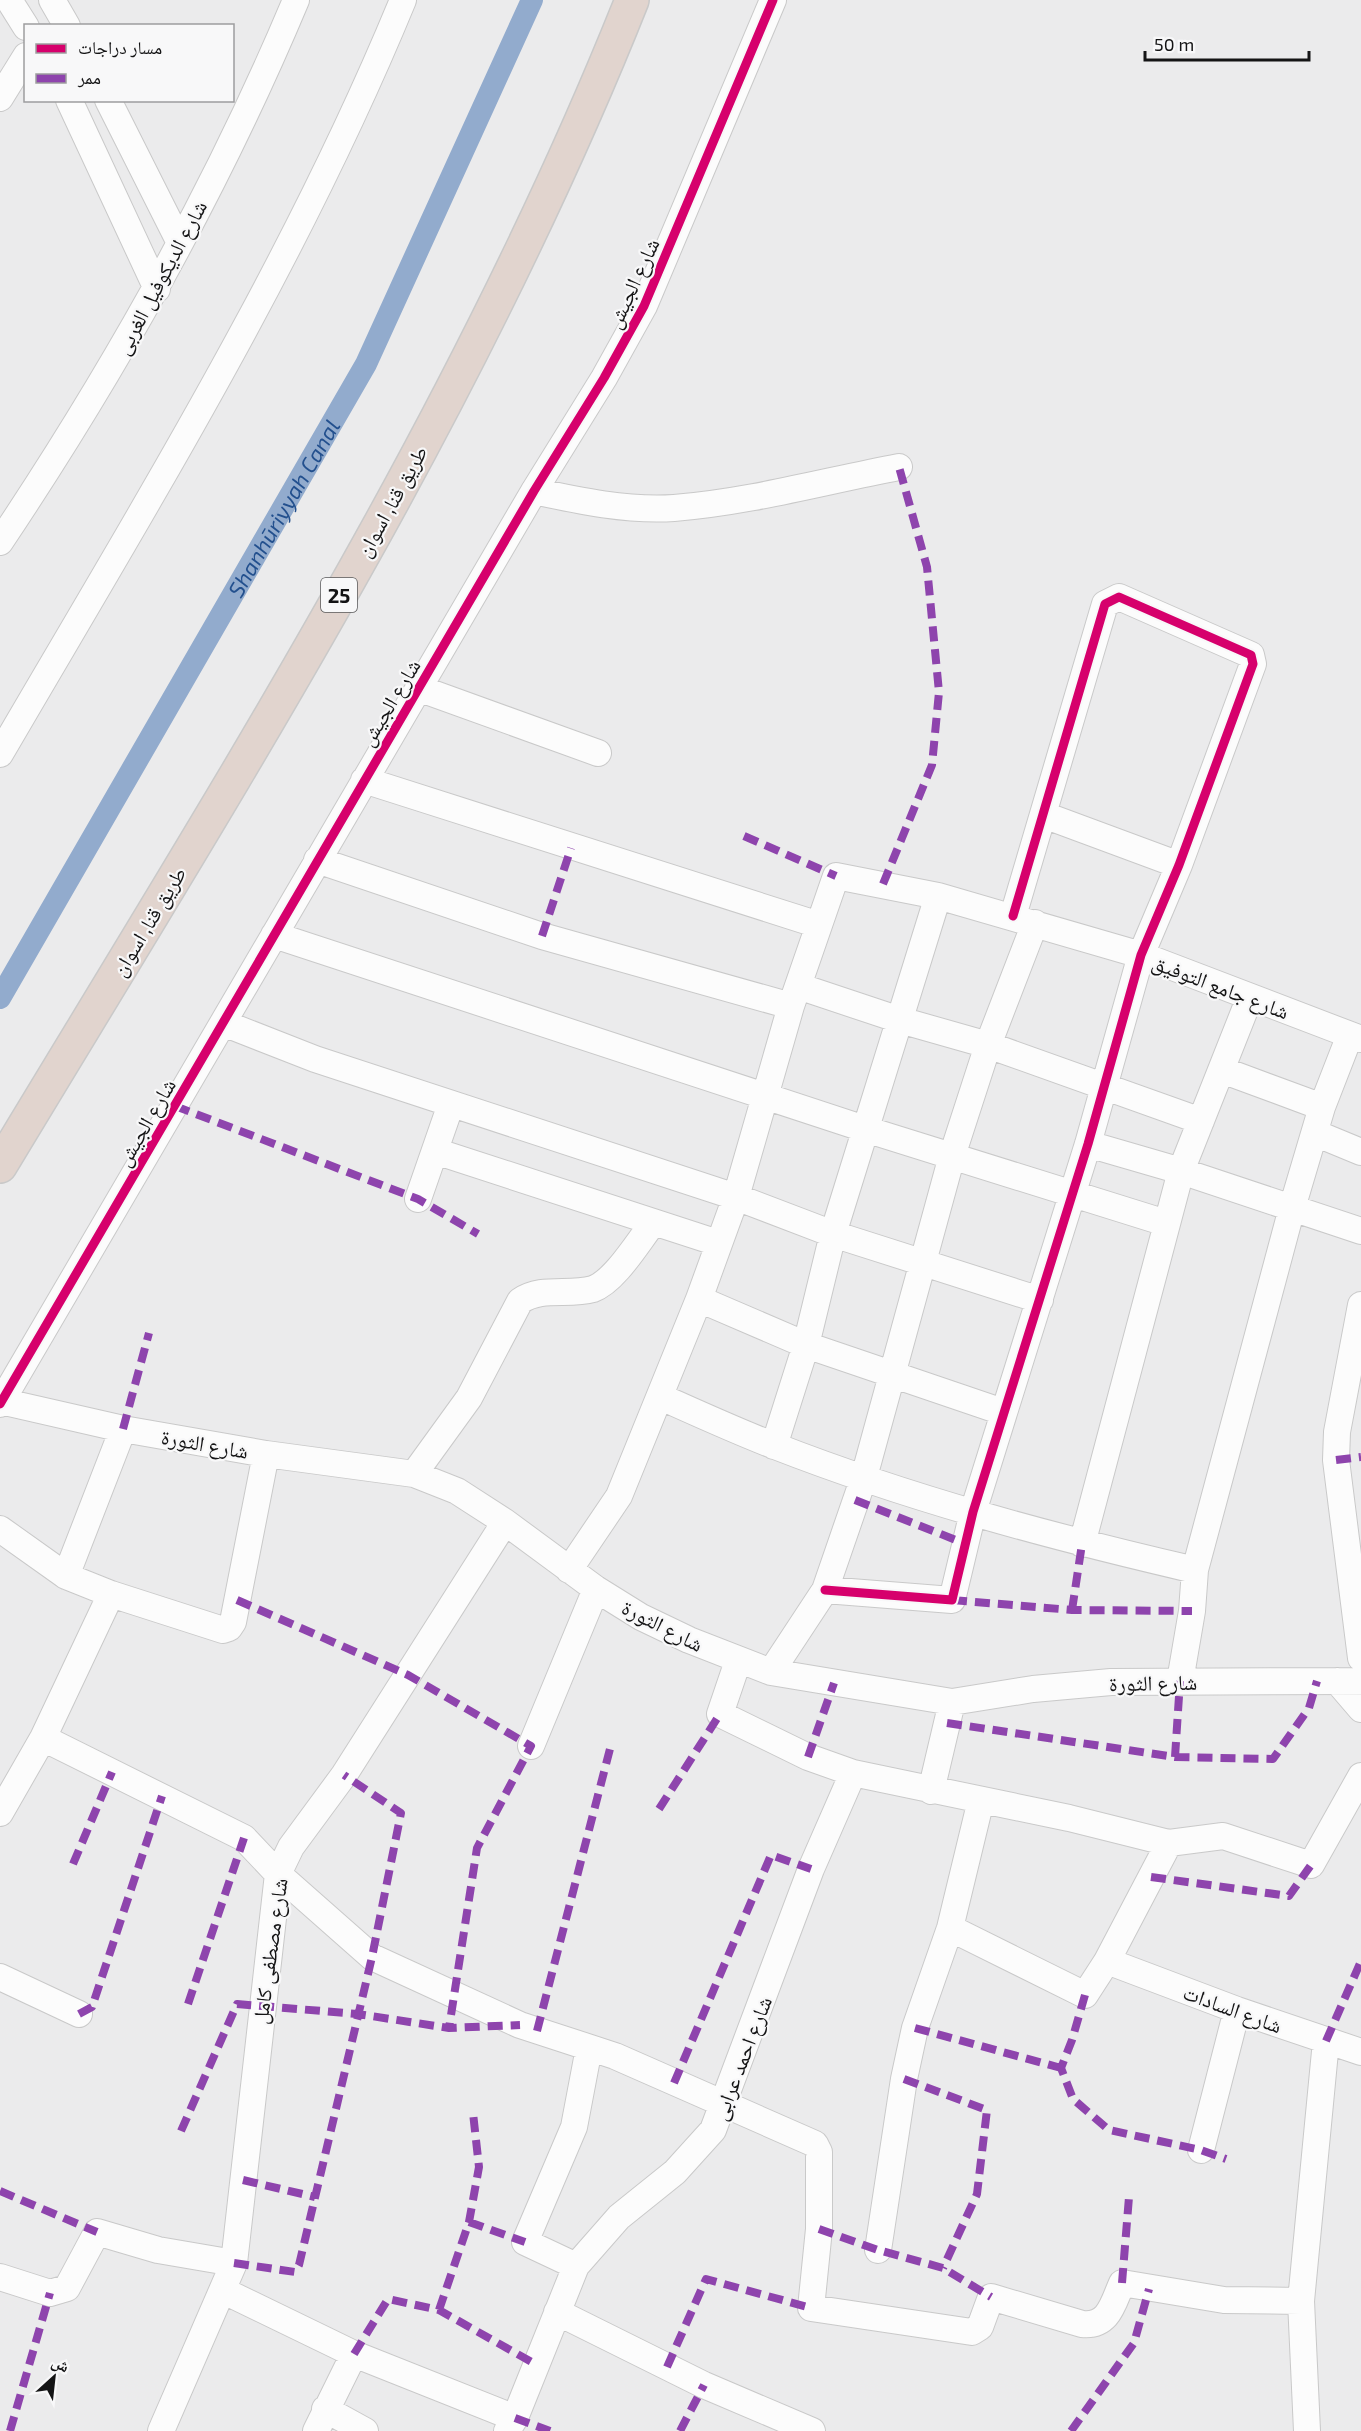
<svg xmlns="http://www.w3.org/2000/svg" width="1361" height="2431" font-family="'Exo 2','Noto Naskh Arabic',sans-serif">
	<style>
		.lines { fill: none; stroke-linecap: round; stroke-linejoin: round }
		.canal { stroke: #92abcd; stroke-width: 22 }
		.minor-casing { stroke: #c9c9c9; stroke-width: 28 }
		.trunk-casing { stroke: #c9c9c9; stroke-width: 36 }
		.minor { stroke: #fcfcfc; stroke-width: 26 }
		.trunk { stroke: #e1d4ce; stroke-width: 33 }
		.quiet { stroke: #8e44ad; stroke-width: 8; stroke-dasharray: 15 8; stroke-linecap: butt }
		.cycleway-casing { stroke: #f8f8f9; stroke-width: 13 }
		.cycleway { stroke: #d6006c; stroke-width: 9 }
		.labels { text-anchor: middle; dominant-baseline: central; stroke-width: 4.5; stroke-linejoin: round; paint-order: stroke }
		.shield { fill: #f8f8f9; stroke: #585859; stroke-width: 1.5 }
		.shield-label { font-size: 20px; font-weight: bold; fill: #141415 }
		.street-label { font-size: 21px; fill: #141415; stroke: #f8f8f9 }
		.water-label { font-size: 22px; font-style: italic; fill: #23508e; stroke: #f8f8f9 }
	</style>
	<rect width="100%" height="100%" fill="#ebebec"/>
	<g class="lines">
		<path class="canal" id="s1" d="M0,998L366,364L532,0"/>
		<defs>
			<path id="minor" d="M9,0L26,27
				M52,0L67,26
				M0,98L26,56
				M69,100L157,289
				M108,100L180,243
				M534,491C580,501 627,511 674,508C750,502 825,481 899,467
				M0,542C115,370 216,191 296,0
				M418,688L598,753
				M0,754C144,507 294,265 403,0
				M364,780L819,925
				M1044,815L1179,865
				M317,860L542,936L791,1006
				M274,935L865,1129L1166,1223
				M798,986L900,1020L988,1045L1201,1121
				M223,1023L315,1059L736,1197L833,1234L1040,1300
				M1322,1107L1350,1035
				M1315,1133L1361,1152
				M1088,1144L1181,1171L1361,1231
				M435,1151L718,1243
				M418,1199L451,1104
				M699,1299L806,1345L1003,1412
				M1361,1305L1337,1432L1336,1460L1361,1658
				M661,1397C699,1414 736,1431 775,1446C911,1499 1053,1537 1195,1570
				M0,1401L123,1429L266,1454L414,1474L457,1491L505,1522L596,1589L641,1617L689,1640L771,1672L952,1702L1033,1689L1111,1682L1361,1681
				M0,1404L534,491L604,378L644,306L773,0
				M123,1429L66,1576L111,1594L223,1630L229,1628L233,1622L266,1454
				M774,1446L806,1345L833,1234L938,896
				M414,1474L469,1398L520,1301C542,1286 568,1296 593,1289C615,1281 638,1242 653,1223
				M0,1529L66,1576
				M1082,1544L1181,1171L1250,997
				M569,1570L619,1496L699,1299L736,1197L791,1006L836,876L938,896L1141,955L1361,1039
				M825,1590L952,1600L973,1512L1088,1144L1141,955L1179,865L1253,664L1251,655L1119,597L1105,604L1013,916
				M738,1661L720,1714L808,1757L853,1773L1069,1818L1169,1843L1223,1836L1311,1865L1361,1776
				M771,1672L825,1590L864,1477L952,1156L988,1045L1035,923
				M1180,1681L1192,1611L1195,1570L1292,1208L1322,1107L1222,1070
				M1337,1681L1361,1709
				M43,1738L244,1838L278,1874L372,1957L520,2025L615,2056L815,2144L819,2152V2229L811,2308L972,2332L980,2327L991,2297L1082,2324C1109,2327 1113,2303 1122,2283L1224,2300L1301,2301
				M531,1746L596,1589
				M931,1791L952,1702
				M0,1813L43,1738L111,1594
				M950,1928L1085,1995L1107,1961L1169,1843
				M1107,1961L1237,2010L1361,2052
				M0,1977L79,2014
				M1201,2150L1237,2010
				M878,2250L904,2079L915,2028L950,1928L981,1800
				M576,2266L525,2242L574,2127L589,2048
				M0,2277L50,2293L67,2288L97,2232L158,2250L234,2263
				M224,2291L354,2354L515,2418
				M557,2312L704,2385L812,2431
				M325,2409L365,2431
				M161,2431L234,2263L278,1874L291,1847L344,1775L505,1522
				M316,2431L354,2354
				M507,2431L515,2418L576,2266L619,2217L675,2172L713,2130L811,1869L853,1773
				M1307,2431L1301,2301L1326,2041"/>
			<path id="trunk" d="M0,1166C228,788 468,412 632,0"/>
		</defs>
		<use href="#minor" class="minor-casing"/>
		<use href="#trunk" class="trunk-casing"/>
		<use href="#minor" class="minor"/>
		<use href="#trunk" class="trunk"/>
		<path class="quiet" d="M744,836L836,876
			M883,884L932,765L939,692L927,567L899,467
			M542,936L571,848
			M175,1106L418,1199L478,1234
			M123,1429L149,1333
			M1336,1460L1361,1457
			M855,1500L966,1544
			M237,1600L408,1675L531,1746L477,1848L449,2028
			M952,1600L1072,1610L1192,1611
			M1072,1610L1082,1544
			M947,1723L1175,1757L1273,1759L1309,1708L1317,1681
			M808,1757L834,1683
			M1175,1757L1180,1681
			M659,1809L720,1714
			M73,1864L112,1772
			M1151,1877L1289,1896L1311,1865
			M1085,1995L1072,2040L1061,2068L1073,2099L1109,2130L1201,2150L1226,2159
			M188,2004L244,1838
			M79,2014L92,2007L162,1796
			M915,2028L1061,2068
			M537,2031L611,1745
			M1326,2041L1361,1961
			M904,2079L987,2110L977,2194L943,2268
			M674,2083L771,1855L811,1869
			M181,2131L237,2004L358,2014L449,2028L520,2025
			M243,2180L315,2197
			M0,2191L97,2232
			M469,2222L525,2242
			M819,2229L878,2250L943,2268L991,2297
			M234,2263L295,2272L299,2265L372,1957L401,1813L344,1775
			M1122,2283L1129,2197
			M439,2310L469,2222L479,2167L473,2113
			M354,2354L388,2299L439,2310L537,2365
			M667,2367L706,2279L811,2308
			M515,2418L550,2431
			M10,2431L50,2293
			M680,2431L704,2385
			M1071,2431L1134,2343L1149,2289"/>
		<defs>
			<path id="cycleway" d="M0,1404L534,491L604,378L644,306L773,0
				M825,1590L952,1600L973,1512L1088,1144L1141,955L1179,865L1253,664L1251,655L1119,597L1105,604L1013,916"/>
		</defs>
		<use href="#cycleway" class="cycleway-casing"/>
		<use href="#cycleway" class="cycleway"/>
	</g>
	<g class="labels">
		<rect class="shield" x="321" y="578" width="36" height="34" rx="4.5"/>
		<g class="shield-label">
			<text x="339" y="595">25</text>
		</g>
		<g class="street-label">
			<text transform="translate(160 277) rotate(-62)">شارع الديكوفيل الغربى</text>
			<text transform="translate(632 283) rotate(-65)">شارع الجيش</text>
			<text transform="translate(391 501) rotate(-61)">طريق قنا, اسوان</text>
			<text transform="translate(389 702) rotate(-59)">شارع الجيش</text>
			<text transform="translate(148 921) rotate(-59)">طريق قنا, اسوان</text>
			<text transform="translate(1221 986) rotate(21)">شارع جامع التوفيق</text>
			<text transform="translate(145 1122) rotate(-60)">شارع الجيش</text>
			<text transform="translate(205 1443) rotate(10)">شارع الثورة</text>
			<text transform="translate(663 1625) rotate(27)">شارع الثورة</text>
			<text transform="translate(1153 1682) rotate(-1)">شارع الثورة</text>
			<text transform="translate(269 1951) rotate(-82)">شارع مصطفى كامل</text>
			<text transform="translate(1233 2008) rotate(20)">شارع السادات</text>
			<text transform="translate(741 2058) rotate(-69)">شارع احمد عرابى</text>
		</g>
		<g class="water-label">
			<text stroke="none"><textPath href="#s1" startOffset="566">Shanhūriyyah Canal</textPath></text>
		</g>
	</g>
	<rect x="24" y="24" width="210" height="78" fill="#f8f8f9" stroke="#9d9d9e" stroke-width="1.5"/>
	<rect x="36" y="44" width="30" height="9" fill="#d6006c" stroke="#9d9d9e" stroke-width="1.5"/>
	<text x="78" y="54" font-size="18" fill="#141415">مسار دراجات</text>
	<rect x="36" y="74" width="30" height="9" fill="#8e44ad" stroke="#9d9d9e" stroke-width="1.5"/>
	<text x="78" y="84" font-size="18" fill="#141415">ممر</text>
	<g transform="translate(54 2377) rotate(27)" stroke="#f8f8f9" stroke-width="4.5" paint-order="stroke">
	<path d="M0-4.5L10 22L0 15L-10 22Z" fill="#141415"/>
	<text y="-9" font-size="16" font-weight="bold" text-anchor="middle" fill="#141415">ش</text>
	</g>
	<path d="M1145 51v9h164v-9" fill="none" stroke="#141415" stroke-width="3"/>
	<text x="1154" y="51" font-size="18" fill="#141415" stroke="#f8f8f9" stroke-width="4.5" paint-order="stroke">50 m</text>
</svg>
